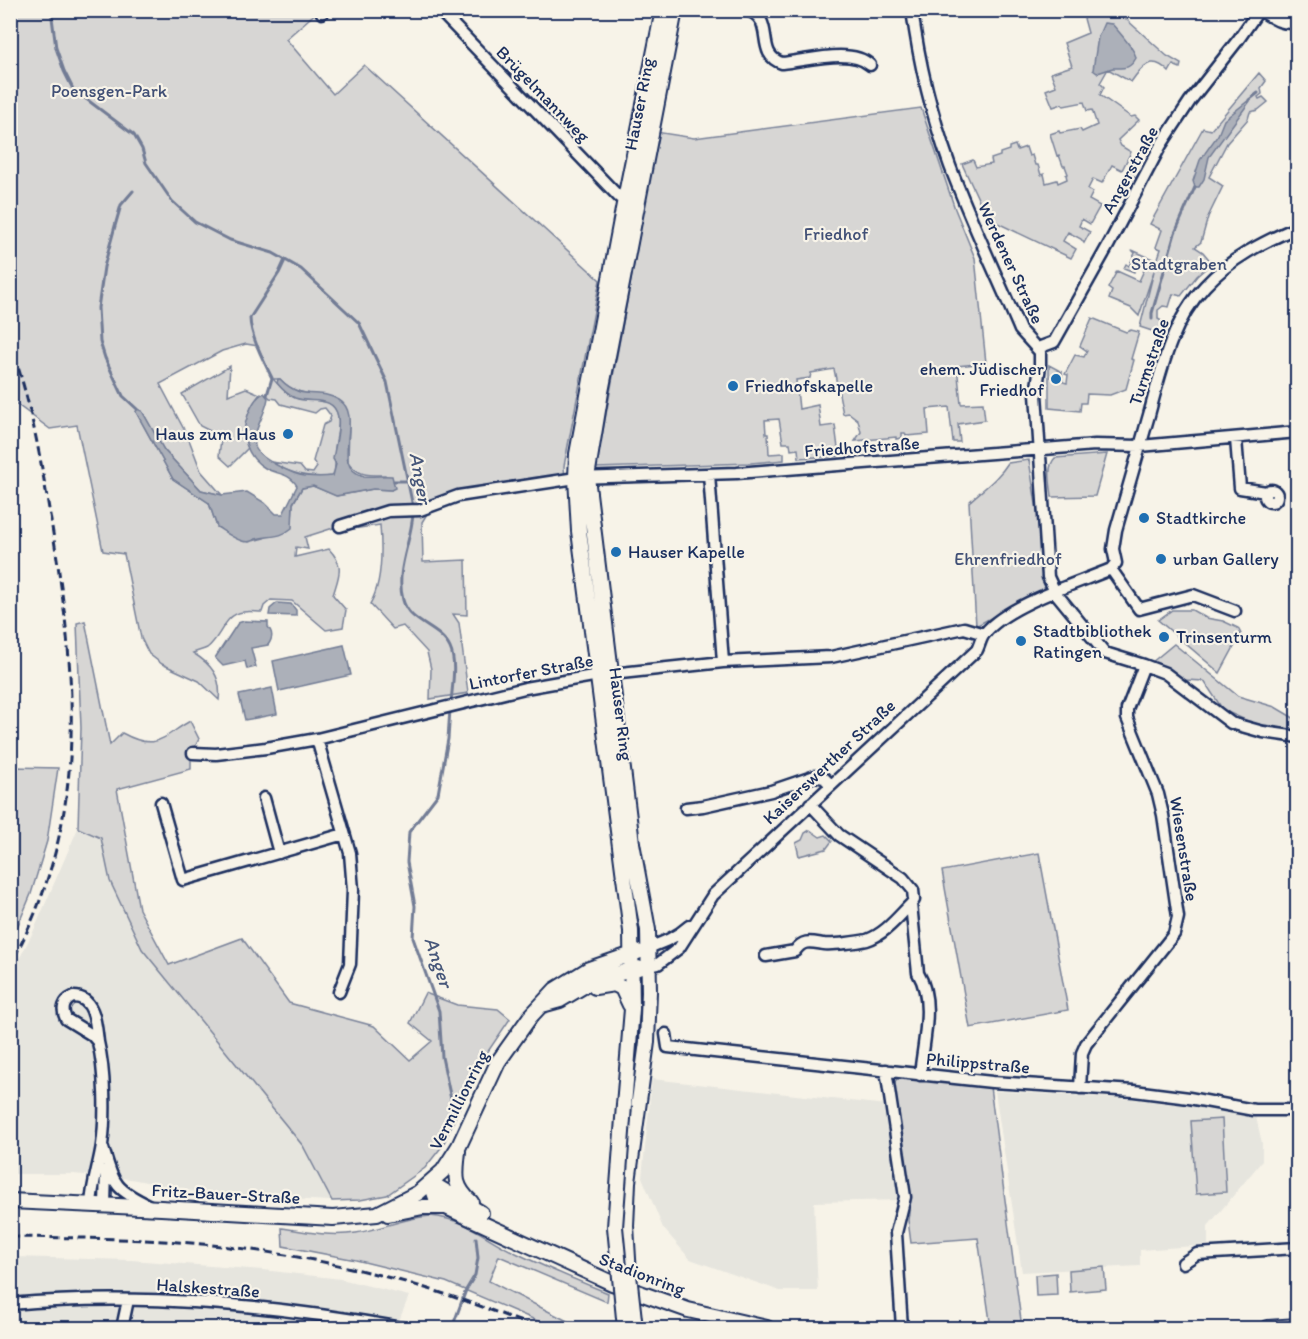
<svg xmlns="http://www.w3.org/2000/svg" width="1308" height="1339" font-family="Itim,sans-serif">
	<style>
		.built { fill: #e6e5de }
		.green { fill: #d7d6d4; stroke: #798299; stroke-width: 1.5; fill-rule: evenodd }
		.water { fill: #acb0b9; stroke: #727c95; stroke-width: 1.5 }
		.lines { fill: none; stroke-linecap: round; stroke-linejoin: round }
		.stream { stroke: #727c95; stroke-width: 3 }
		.minor-casing { stroke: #1b2f5e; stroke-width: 15 }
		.major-casing { stroke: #1b2f5e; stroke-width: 18 }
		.minor { stroke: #f7f3e8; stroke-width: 10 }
		.major { stroke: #f7f3e8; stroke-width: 14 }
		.rail { stroke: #1b2f5e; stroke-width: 3; stroke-dasharray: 9 4.5; stroke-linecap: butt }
		.major-bridge-casing { stroke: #1b2f5e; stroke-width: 18; stroke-linecap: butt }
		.major-bridge { stroke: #f7f3e8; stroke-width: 14 }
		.poi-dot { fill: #1f6fb2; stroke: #f7f3e8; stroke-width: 2 }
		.labels { text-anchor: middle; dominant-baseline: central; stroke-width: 4.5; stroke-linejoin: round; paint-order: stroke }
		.park-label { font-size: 18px; fill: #415076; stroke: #f7f3e8 }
		.street-label { font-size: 18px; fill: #1b2f5e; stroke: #f7f3e8 }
		.poi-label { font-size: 18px; fill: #1b2f5e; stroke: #f7f3e8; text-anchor: start }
		.water-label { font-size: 20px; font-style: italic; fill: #465679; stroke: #f7f3e8 }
	</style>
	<rect width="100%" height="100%" fill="#f7f3e8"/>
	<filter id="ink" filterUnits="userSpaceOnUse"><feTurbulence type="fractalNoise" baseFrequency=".0167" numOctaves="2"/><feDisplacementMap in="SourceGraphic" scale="12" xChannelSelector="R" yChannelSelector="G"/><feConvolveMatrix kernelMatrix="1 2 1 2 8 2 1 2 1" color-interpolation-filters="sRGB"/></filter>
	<g filter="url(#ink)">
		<path class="built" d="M78,828L101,838L110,881L142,950L303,1146L332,1201L217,1196L131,1179L73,1174H11V975L34,930Z
			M652,1079L887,1105L902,1200L814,1202L818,1291H780L690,1259L663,1228L642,1177Z
			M995,1091L1131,1099L1199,1107L1256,1117L1262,1143V1161L1208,1226V1245L1140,1250V1266L1022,1272Z
			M11,1257L131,1260L263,1270L341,1279L409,1296L396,1328H11Z"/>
		<path class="green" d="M11,11H318L286,39L333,94L364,65L600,280L564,466L565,480L458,496L414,513L427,514L422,522L423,562L466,560L467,615L453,614L459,623L468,693L430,699L431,669L427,652L403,626L393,629L370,604C383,582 382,549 380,525L353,529L349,523L305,537L308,549L296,547L295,557L329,549C345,566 339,575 333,595L346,610L343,627L326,630L292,601L271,600L264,606L262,612C256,612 249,611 243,612C224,614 221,638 207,648C203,650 198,651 193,653C211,664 222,677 219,700L199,681L162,664L149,654L141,638L124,554L103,551L77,425L50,429L11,400ZM246,344L258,346L272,378L267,395L270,398L277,399L281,404L315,413L320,409L325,408L331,416L329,422L323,425L313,461L317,467L313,473L305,472L300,466L271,462C290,474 311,479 333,476C337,466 334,458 335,448C336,437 340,427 338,416C333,394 309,403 294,397C287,395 279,385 273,379H280C294,394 309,394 329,396L349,425L348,462C358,476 368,475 385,475L391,490L373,489L337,496L313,486L302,488L293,504L292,523L264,538L249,542L217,527L209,503L173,479L136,412L142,411L164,450L201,490L222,495L201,471L188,437L160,384L222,351Z
			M1082,11H1117L1167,56L1181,64L1180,68L1173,65L1169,72C1152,54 1142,66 1131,82L1108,69L1100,83L1104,87L1100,95L1131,117L1135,116L1139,120L1118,140L1121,146L1131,152L1122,170L1112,165L1102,183L1093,179L1088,189L1093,192L1089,200L1100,206L1090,224L1082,219L1079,226L1090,232L1084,243L1081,239L1068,232L1063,241L1076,249L1071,258L987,218L962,164L973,160L976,167L992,164L991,159L1000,156V153L1009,150V147L1015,145L1017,150L1026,147L1029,156L1032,155L1035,165H1038L1041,175L1044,174L1046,183L1057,180L1058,183L1067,179L1066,175L1068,174L1065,166H1063L1059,155L1057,156L1050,134L1059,131L1060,133L1080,129L1082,132L1097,125L1092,110L1087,111L1084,102L1064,106L1062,104L1053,107L1046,90L1056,86L1051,73L1072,66L1064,43L1088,33Z
			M1259,73L1266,81L1261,88L1262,94L1258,97L1259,99L1263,97L1268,102L1258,110L1250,112L1248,119L1227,143L1209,177L1223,186L1208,217L1201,242L1195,247L1203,252L1212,263L1197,276L1181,296L1173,294L1169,307L1163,306L1158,310V319L1165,323L1161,334L1140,327L1154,271L1139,316L1131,308L1109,299L1112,291L1108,288L1117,271L1139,281L1145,268L1137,265L1134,272L1124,268L1126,264L1129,266L1135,253L1132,250L1157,261L1161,249L1156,247L1162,230L1150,224L1203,128L1211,130Z
			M921,108L955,209L975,258L986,363L957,366L961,404L983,403L985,420L958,424L960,442H953L949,407L927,409L929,434L906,436L905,433H902V438L896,439V437L855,441L861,432L858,420L849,413L843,414L834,369L811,373L810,378L796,380L799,409L818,405L821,427L835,425L839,456L799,458L798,449L791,450L790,443H783L779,419L765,420L766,434H768L769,454L784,453V460L751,463L596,468L638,242L656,132L694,138Z
			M1128,173L1138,178L1129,196L1118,191Z
			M1092,318L1126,332L1131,330L1139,332L1131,359L1134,360L1126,389L1110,395L1087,394L1086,403H1081L1080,411L1049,408V365L1062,372L1063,382L1067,383L1068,375L1065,374L1075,355L1084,357L1087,351L1080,346Z
			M230,366L228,395L246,388L260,394C249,408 239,431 248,448L230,466L219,456L221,439L212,432L200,426L182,394Z
			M1107,454L1095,496L1052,497C1051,485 1046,467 1055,458Z
			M1029,460L1049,586L976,626L969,502C983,489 998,479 1008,463Z
			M1172,610H1192L1206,618L1223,621L1238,628L1241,634L1220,673L1158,620Z
			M85,621L110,745L122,733C157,752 162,737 190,721L199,739L191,754V769L117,789L139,909L169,965L242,938L289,1003L374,1026L410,1060L432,1041L410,1023L425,993L457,1005L498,1009L510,1019L476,1069L443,1145L425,1168L387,1195L360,1200L332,1201L303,1146L142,949L110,881L101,838L78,828L81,728L77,623Z
			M1174,644L1238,696L1275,707L1297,720V730L1252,723L1223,710L1204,681L1185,680L1151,663Z
			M11,767L58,768L47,841L31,894L11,942Z
			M810,830L820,837L826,835L832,841L826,849L799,856L796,843L802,840L805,833Z
			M1039,853L1068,1010L970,1028L942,871Z
			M898,1076L990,1087L1022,1328H991L978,1238L911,1243L908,1220L911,1199L893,1087Z
			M1222,1119L1226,1192L1196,1194L1191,1121Z
			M430,1216C468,1219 485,1239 518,1254C547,1268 578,1281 608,1293L607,1302L499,1256L489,1281L581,1328H554L446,1282L356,1260L283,1246L282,1228C306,1232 332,1237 356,1233C381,1229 404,1218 430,1216Z
			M1104,1267L1106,1289L1070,1292L1069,1270Z
			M1056,1273L1057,1295L1036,1296L1035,1275Z"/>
		<path class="water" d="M1104,23L1112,24C1119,32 1135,49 1136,58C1130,69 1125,68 1113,68C1108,69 1103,72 1097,73L1093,70L1098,37Z
			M1249,100L1250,101L1209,157L1204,179L1199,187H1195L1193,181L1200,160L1218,135L1224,120Z
			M278,379H280C303,403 318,387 339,400C366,416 327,467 364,476C372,477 383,475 392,476L395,488L391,490L373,489L336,496L313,486L302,488L293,503L292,528C279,539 271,535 256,539C251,541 248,543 242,541C233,538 225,532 217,527L209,503L173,479L136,412L137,409L142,411L164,450L201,490L222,495L247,492L265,503L276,514H283L297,486C289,472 277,475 265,468C246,457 240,434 248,415C251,407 255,397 264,393L268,398C266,414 252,431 255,446C257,458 294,475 305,476C314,477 324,477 333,476L336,464L333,459C335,445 340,431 338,417C334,394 310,404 295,398C288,395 281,388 277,383Z
			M277,603L291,604L296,610V616L269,615L270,609Z
			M244,621L268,622V627C273,633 273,638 268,645L251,648L256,667L247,669L245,661L223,666L215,658L238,623Z
			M344,645L351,675L279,691L273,661Z
			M272,688L277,714L245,720L239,695Z"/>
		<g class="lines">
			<path class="stream" d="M51,10L56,48L64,71L73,89L134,135L142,149L146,163L172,201L195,222L230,240L273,253L301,269L359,323L387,382L413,507
				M1249,100L1258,93
				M133,191L121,205L115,226L104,267L98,308L100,342L105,358L123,396L137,409
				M1152,319V313L1175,233L1195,187
				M267,395L272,378C264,362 250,335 250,318L279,273L285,260
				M394,481H408
				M413,514C411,543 395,570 403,600C409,624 440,626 450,648C457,663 452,687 451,703
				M450,709L448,739L438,794L409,832L407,862L415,906L413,938L439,1011L442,1057L452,1104
				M452,1328L466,1290L475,1275L478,1258L476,1238"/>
			<defs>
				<path id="minor" d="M439,10L619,197L629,201
					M745,10C778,17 753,54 782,63C806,61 852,47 870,65
					M912,10C919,63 932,116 950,166C971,222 997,276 1020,330L1040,352V366L1036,394L1048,577L1055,592L1105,653L1144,665L1165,673L1231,723L1263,732L1298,737
					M1260,10C1271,17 1285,28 1298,20
					M322,13L325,10
					M1038,348L1054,342L1109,244L1161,145L1190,101L1238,40L1259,10
					M1236,439L1240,488L1266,492
					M709,474L723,662
					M1265 496a6 6 0 1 1 12 0a6 6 0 1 1-12 0Z
					M340,526L388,511L420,510L458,496L576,478L737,473L1095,445L1140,446L1298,432
					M1111,569L1139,609L1193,595L1235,611
					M317,739L350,853L353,890L350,964L339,992
					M193,753L216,754L266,748L317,739L525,688L593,676L723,662L831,657L964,628L984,634
					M264,798L279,853
					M161,803L183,880L344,834
					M810,804L839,835L903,878L913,890L914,900L911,904L918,973C935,1001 923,1043 920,1075
					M686,808L703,806L771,791L815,776L824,778L831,785
					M648,948C664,942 677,937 689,926
					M766,956L795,951C803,939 811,942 824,944C833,945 858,942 867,940C885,934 898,917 911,904
					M649,966L658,964L679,948L713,895L977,650C980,644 981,637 985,633C1007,605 1078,583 1111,569L1116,563L1113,549L1116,530C1127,492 1138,453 1149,415C1161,370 1172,321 1205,286C1231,258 1263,242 1298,227
					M73,997C95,996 96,1026 98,1042L92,1035L66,1019C61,1009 64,1001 73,997Z
					M666,1034L668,1047L992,1082L1134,1091L1189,1098L1254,1110H1298
					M886,1070L905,1197L896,1233L902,1328
					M1080,1088L1082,1053L1086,1044L1174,934L1178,917L1163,815L1158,794L1127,718V709L1144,665
					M102,1145C114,1183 112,1188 150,1206
					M91,1205C92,1184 99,1165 102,1145C106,1116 105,1071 98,1042
					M105,1205L106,1170
					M1183,1263L1197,1254L1298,1248
					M10,1304C141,1292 273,1305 402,1328
					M122,1328L128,1300"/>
				<path id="major" d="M595,987L614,984L622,988L630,1005
					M542,1005L560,1000L592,981L638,968
					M624,1105L632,1009L631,931L579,531L576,478L577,454L625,199L663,10
					M458,1151C456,1174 452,1185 471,1202
					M431,1183L436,1198L446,1207L612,1283L688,1310L767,1328
					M431,1183L481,1213
					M10,1201L161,1208L333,1218L377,1214L418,1193L443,1171L459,1146L498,1062L530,1017L555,990L589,969L638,952
					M388,1214L423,1207H446
					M629,1275L626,1226L628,1182L647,1042L649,992L648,930L632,843L587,477L601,392L675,10
					M1268,1328L1298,1326"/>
			</defs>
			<use href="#minor" class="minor-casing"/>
			<use href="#major" class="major-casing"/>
			<use href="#minor" class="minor"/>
			<use href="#major" class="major"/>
			<path class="rail" d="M10,343C31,401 41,461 51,521C77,678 91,819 10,965
				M10,1237C83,1238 157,1238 229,1247C335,1259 438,1287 536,1328"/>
			<defs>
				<path id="major-bridge" d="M624,1105L615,1227L625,1328
					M629,1275L635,1328"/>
			</defs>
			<use href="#major-bridge" class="major-bridge-casing"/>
			<use href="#major-bridge" class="major-bridge"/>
		</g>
	</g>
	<g class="poi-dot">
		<circle cx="1056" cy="379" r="6"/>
		<circle cx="733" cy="386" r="6"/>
		<circle cx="288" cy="434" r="6"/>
		<circle cx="1144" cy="518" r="6"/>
		<circle cx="616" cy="552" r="6"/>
		<circle cx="1161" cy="559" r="6"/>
		<circle cx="1164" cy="637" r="6"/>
		<circle cx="1021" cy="641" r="6"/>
	</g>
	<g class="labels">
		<g class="park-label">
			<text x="109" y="91">Poensgen-Park</text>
			<text x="836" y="234">Friedhof</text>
			<text x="1179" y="264">Stadtgraben</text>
			<text x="1008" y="559">Ehrenfriedhof</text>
		</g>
		<g class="street-label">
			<text transform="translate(543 94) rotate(46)">Brügelmannweg</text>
			<text transform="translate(639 104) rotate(-79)">Hauser Ring</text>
			<text transform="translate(1130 170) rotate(-61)">Angerstraße</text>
			<text transform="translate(1011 263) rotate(65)">Werdener Straße</text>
			<text transform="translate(1149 362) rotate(-71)">Turmstraße</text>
			<text transform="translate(862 447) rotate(-4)">Friedhofstraße</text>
			<text transform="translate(531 672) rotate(-11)">Lintorfer Straße</text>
			<text transform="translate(621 714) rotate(83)">Hauser Ring</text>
			<text transform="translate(829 762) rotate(-43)">Kaiserswerther Straße</text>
			<text transform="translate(1184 849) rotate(81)">Wiesenstraße</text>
			<text transform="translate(978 1063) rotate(5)">Philippstraße</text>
			<text transform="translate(459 1100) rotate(-63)">Vermillionring</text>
			<text transform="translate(226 1194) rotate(3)">Fritz-Bauer-Straße</text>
			<text transform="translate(642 1274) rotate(21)">Stadionring</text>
			<text transform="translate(208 1288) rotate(4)">Halskestraße</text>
		</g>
		<g class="poi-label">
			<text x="1044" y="369" text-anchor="end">ehem. Jüdischer<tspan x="1044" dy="21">Friedhof</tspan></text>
			<text x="745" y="386">Friedhofskapelle</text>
			<text x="276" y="434" text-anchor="end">Haus zum Haus</text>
			<text x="1156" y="518">Stadtkirche</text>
			<text x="628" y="552">Hauser Kapelle</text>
			<text x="1173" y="559">urban Gallery</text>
			<text x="1033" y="631">Stadtbibliothek<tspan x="1033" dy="21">Ratingen</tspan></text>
			<text x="1176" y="637">Trinsenturm</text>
		</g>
		<g class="water-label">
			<text transform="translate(421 478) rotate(80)">Anger</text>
			<text transform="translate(439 962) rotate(72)">Anger</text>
		</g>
	</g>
	<rect width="1308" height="1339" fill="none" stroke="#f7f3e8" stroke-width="36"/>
	<rect x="18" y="18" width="1272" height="1303" fill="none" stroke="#1b2f5e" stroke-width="2" filter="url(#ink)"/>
</svg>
